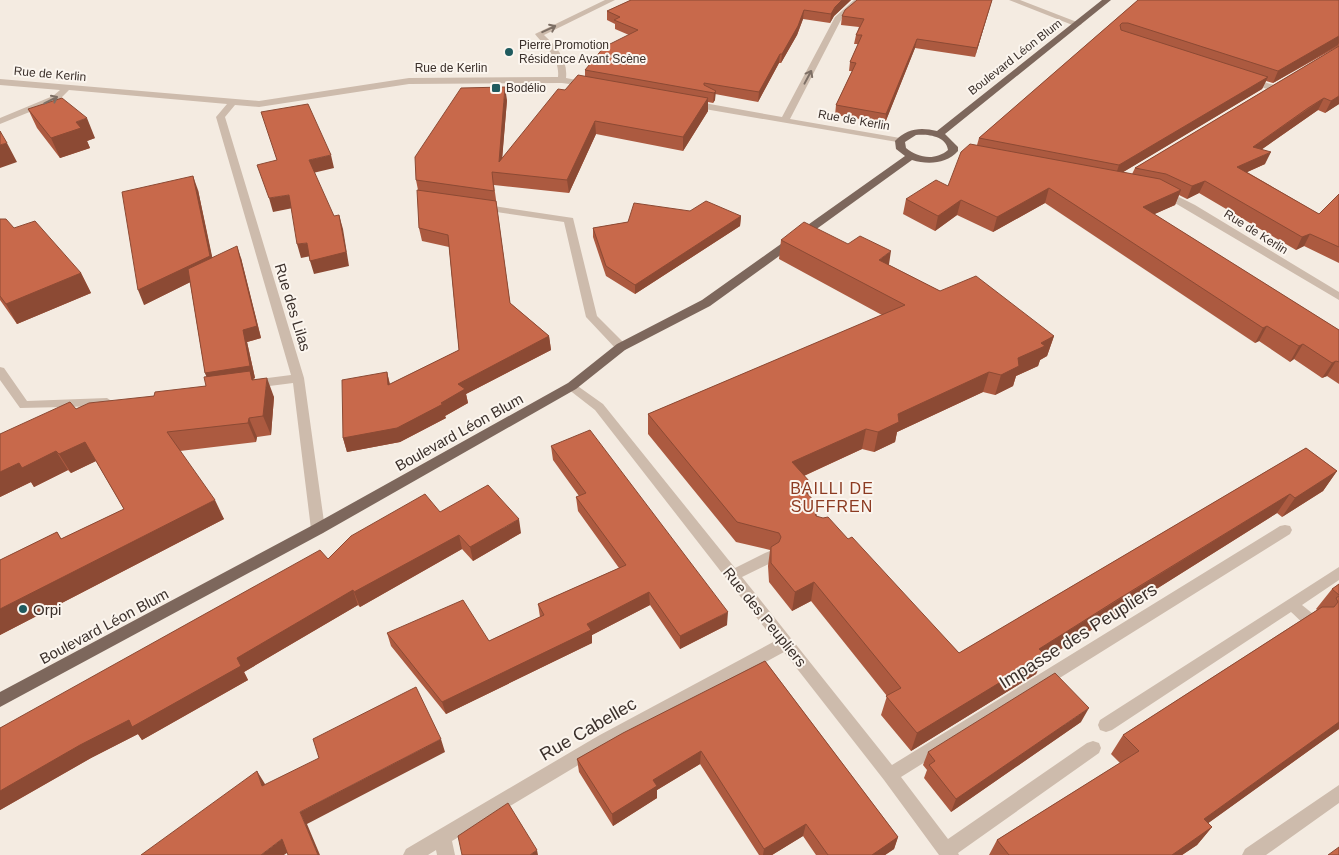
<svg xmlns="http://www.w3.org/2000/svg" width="1339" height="855" font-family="Helvetica,sans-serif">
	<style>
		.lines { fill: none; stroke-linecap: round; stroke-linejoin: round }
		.minor { fill: #cdbbac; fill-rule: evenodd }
		.major { fill: #7d675c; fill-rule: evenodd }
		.wall { fill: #ac5a40 }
		.shaded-wall { fill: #8c4a34 }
		.building { fill: #c8694b; stroke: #8c4a34 }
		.oneway { stroke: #7d6f65 }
		.poi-dot { fill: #1f5a5e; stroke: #fbf5ee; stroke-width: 2 }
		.labels { text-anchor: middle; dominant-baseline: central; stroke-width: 4; stroke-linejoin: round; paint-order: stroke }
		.far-poi-label { font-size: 12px; fill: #3b302b; stroke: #fbf5ee; text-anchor: start }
		.far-street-label { font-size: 12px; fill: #3b302b; stroke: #fbf5ee }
		.street-label { font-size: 15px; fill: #3b302b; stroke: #fbf5ee }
		.poi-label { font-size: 15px; fill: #3b302b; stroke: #fbf5ee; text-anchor: start }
		.neighbourhood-label { font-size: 16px; letter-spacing: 1px; fill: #8c3b22; stroke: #fbf5ee }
		.near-street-label { font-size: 18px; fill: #3b302b; stroke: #fbf5ee }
	</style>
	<rect width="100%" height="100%" fill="#f4ebe1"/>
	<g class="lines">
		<path class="minor" d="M605,0H615L544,35C557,47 568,60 566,78L592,83V87L562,83L409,84L259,107L235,105L225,117L304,378L325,529L323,533L318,534L313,533L311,529L293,383L253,388L247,384L253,380L291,375L216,117L227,104L69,90L59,100L0,124V118L53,96L60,90L0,85V79L259,101L409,78L558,77C560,58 546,48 535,34Z
			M854,0H863L842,18L790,119L900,138L905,141L903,143L693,107L689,104L693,101L782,117L835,17Z
			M1009,0H1020L1082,24L1075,26Z
			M1248,77L1277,86L1278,88L1274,91L1245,82V78Z
			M1161,188L1195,205L1339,292V300L1158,193V189Z
			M480,204L573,218L597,316L625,344L627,347L625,350H617L586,317L564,222L476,209L475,207Z
			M0,367L4,368L27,401L107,398L113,402L107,406L20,408L0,380Z
			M572,382L603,404L735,568L765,553L770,551L775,553L777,557L775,561L742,577L892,765L1280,526L1285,525L1290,526L1292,530L1290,534L901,777L948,839L1087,743L1093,741L1099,743L1101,748L1099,753L958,853L959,855H939L884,780L784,652L610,746L452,841L455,855H437L436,850L428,855H403L406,849L598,736L775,641L595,410L568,389L566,386Z
			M1339,567V580L1302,605L1318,618L1320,622L1318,626C1307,630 1299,619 1291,612L1112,730L1106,732L1100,730L1098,725L1100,720Z
			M1339,785V803L1266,855H1242L1245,849Z"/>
		<path class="major" d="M1102,0H1111L945,134L958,147V151C946,164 928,165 912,160L710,306L625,350L576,389L323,533L0,707V692L313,525L568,383L617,344L702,300L905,156L896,149L895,141C907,128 921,127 937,131ZM916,135C928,134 946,136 948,150C935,161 918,158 906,148L905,142Z"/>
	</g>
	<path class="wall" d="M631,0H851L834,16L830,23L803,19L797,35L781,63H779L758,102L715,94V100L713,103L708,102V111L683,151L596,134L569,193L494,185L510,303L549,336L551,350L466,394L468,403L445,416L446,418L400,442L347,452L343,438L387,372L390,384L459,350L449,247L422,241L419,228L418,190L416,180L507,100L502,158L565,90L585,76V70L629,35L615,29V24L607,20V11Z
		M857,0H992L975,57L915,48L885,123L835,115L836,105L852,71H849L850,62L858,44H854L856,35L859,27L841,25L842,16Z
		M1138,0H1339V46L1273,83L1266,81L1262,89L1123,172L1132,174L1135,168L1339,46V104L1325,113L1318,110L1262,149L1265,164L1247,172L1319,214L1339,194V263L1304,246L1296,250L1199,193L1187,199L1179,195L1175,205L1154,214L1339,330V384L1327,376L1322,378L1294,359L1290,362L1259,341L1255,343L1045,203L993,232L957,215L935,231L903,214L906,199L948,186L977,145L979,138Z
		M28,109L95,138L87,141L90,148L60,158L37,128Z
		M198,190L212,258H241L261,338L247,342L255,378L253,379L274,397L271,435L257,437L256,442L180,451L224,519L0,635V560L57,532L61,539L124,509L96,461L71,473L68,470L34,487L31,482L0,497V434L76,409L154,396L206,386L207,377L205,373L190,282L144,305Z
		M690,211L741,216L740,226L635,294L606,276L593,237V228L628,222Z
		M0,219L81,273L91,293L17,324L0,300Z
		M781,240L889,265L940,291L1054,336L1047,356L1040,360L1038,366L1016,376L1013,386L995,395L983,392L897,432L895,442L874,452L862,449L804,476L810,482L808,495L816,515L848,539L959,653L1306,448L1337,471L1323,491L1282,517L1277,513L1110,618L1042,661L1036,674L911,751L881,715L887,696L811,601L792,611L769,582L768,566L770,550L736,542L648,434V414L882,315L779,259Z
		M551,446L727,625L680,649L650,605L592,635V643L446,714L391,646L387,633L489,641L540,617L538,604L619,568L578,511L576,497L579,496L553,460Z
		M440,512L521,533L473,561L462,549L360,607L358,605L244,672L248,680L142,740L138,734L91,758L0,810V728L328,559Z
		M1339,584V729L1208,823L1212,827L1197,845L1182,855H989L997,840L1120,763L1111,754L1123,735L1317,610L1316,609L1332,589Z
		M765,661L898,837L894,849L885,855H816L803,836L772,855H759L700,764L657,790V798L613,826L579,772L577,759Z
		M1081,722L951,812L924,778L927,770L923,765L928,752Z"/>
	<path class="shaded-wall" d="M842,0H851L834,16L830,23L831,14L835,7Z
		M992,0L975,57L977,48Z
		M804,10L803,19L797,35L781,63L782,54Z
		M1339,36V43L1338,45L1273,83L1278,71Z
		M917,39L915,48L885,123L886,114Z
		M780,54L779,63L758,102L759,92Z
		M1268,77L1262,89L1115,177L1119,165Z
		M505,87L507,100L501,173L499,162Z
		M716,91L715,100L713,103L714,93Z
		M1339,96V104L1325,113L1331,101Z
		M708,98V111L683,151V137Z
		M1324,98L1318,110L1248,159L1253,147Z
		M87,118L95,138L87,141L90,148L60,158L51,138L76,122Z
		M595,121L596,134L569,193L567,180Z
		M7,143L17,162L0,168V145Z
		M1271,152L1265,164L1232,179L1237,167Z
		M331,155L334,168L313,173L309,160Z
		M193,176L198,190L215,270L144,305L138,290Z
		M1205,181L1199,193L1187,199L1192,186Z
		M1049,188L1045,203L993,232L997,217Z
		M1181,190L1175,205L1137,222L1143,207Z
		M289,195L293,208L273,212L269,198Z
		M961,200L957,215L935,231L938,216Z
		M339,215L343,229L349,266L314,274L310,261Z
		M741,216L740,226L635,294V285Z
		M1310,234L1304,246L1296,250L1302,237Z
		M307,243L311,256L301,258L297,244Z
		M237,246L241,258L261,338L247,342L255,378L253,379L257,390L210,385L205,373L243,330Z
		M891,251L888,271L879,260Z
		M81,273L91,293L17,324L6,304Z
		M1267,326L1259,341L1255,343L1263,328Z
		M549,336L551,350L466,394L468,403L445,416L446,418L400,442L347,452L343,438L441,403L458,384Z
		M1054,336L1047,356L1040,360L1038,366L1016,376L1013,386L995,395L1001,375L1018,358L1041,343Z
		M1303,344L1294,359L1290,362L1299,346Z
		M1336,361L1327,376L1322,378L1332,363Z
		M387,372L390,386L388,385Z
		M989,372L983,392L897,432L895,442L874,452L878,432L898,414Z
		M267,378L274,397L271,435L263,416Z
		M249,418L257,437L256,442L248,423Z
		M866,429L862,449L790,482L792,462Z
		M85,442L96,461L71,473L59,454Z
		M56,451L68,470L34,487L31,482L0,497V472L19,463Z
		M1337,471L1323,491L1282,517L1295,498Z
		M810,482L807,502L801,487Z
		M1290,494L1277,513L1042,661L1036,674L911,751L917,733L1039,649Z
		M215,500L224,519L0,635V609Z
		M818,505L815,525L814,510Z
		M519,519L521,533L473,561L470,547Z
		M459,535L462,549L360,607L354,592Z
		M814,582L811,601L792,611L795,592Z
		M353,590L358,605L244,672L248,680L142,740L138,734L91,758L0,810V791L80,745L237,658Z
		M649,592L650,605L592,635V643L446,714L442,702L587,624Z
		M728,612L727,625L680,649V636Z
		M1089,708L1081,722L951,812L956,799Z
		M1339,722V729L1189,837L1204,819Z
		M441,739L445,752L307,824L320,855H318L300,812Z
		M701,751L700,764L657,790V798L613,826L612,814L653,780Z
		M257,771L265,784L270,798L262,786Z
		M806,824L803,836L772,855H763L764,849Z
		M1212,827L1197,845L1182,855H1172Z
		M898,837L894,849L885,855H872Z
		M282,839L290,851L284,855H261Z
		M537,850L538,855H530Z"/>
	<path class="building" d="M631,0H842L835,7L831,14L804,10L798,26L782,54H780L759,92L704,83V85L716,91L714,93L585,70L604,47L638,30L614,20L620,17L607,11Z
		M857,0H992L977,48L917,39L886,114L836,105L856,63L850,62L862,35H856L864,19L842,16L845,10Z
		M1138,0H1339V36L1278,71L1128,23H1122L1120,25L1121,30L1268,77L1119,165L979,138Z
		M1339,46V96L1331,101L1324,98L1308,108L1253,147L1271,152L1237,167L1319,214L1339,194V247L1310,234L1302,237L1205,181L1192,186L1166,174L1135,168Z
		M578,75L708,98L683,137L595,121L567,180L492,172L494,191L416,180L415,157L461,88L505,87L499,162L558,89L565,90Z
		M62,98L87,118L76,122L81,128L51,138L28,109Z
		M308,104L331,155L309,160L334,216L339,215L346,252L310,261L307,243L297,244L289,195L269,198L257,165L277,160L261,112Z
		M0,131L7,143L0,145Z
		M970,144L1160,179L1181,190L1143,207L1339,330V362L1336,361L1332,363L1303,344L1299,346L1267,326L1263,328L1049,188L997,217L961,200L938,216L906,199L936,180L948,186L961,152Z
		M193,176L210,256L138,290L122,192Z
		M417,190L496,201L510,303L549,336L458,384L465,389L441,403L443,404L397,428L343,438L342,380L387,372L388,385L459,350L448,235L419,228Z
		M706,201L741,216L635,285L606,266L593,228L628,222L634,203L690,211Z
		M0,219H6L14,228L35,221L81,273L6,304L0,296Z
		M804,222L848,244L860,236L891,251L879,260L940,291L976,276L1054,336L1041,343L1045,346L1018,358L1019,366L1001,375L989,372L898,414L899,422L878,432L866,429L792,462L810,482L801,487L818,505L814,510L816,516L823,518L828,517L848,539L852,537L959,653L1306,448L1337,471L1295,498L1290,494L1120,598L1039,649L1045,655L917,733L886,696L901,688L814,582L795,592L771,563V547L779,542L781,537L779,533L737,522L648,414L905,305L781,240Z
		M237,246L257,326L243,330L250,366L205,373L188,269Z
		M250,371L252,380L267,378L263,416L249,418L248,423L167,432L215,500L0,609V560L57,532L61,539L124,509L85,442L59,454L56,451L22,468L19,463L0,472V434L70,402L76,409L89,403L154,396L155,392L206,386L204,377Z
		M590,430L728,612L680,636L649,592L587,624L591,630L442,702L387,633L463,600L489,641L544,615L538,604L626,565L576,497L586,493L551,446Z
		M488,485L519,519L470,547L459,535L354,592L353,590L237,658L241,666L132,727L129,720L80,745L0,791V728L320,550L328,559L351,536L425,494L440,512Z
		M1339,584V595L1332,589Z
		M1339,596V722L1204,819L1212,827L1172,855H1009L997,840L1139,751L1123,735L1322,607H1334L1338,602L1336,598Z
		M765,661L898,837L872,855H828L806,824L764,849L701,751L653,780L657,786L612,814L577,759L623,733Z
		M1055,673L1089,708L956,799L929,765L935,761L928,752Z
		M416,687L441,739L300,812L318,855H288L282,839L261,855H141L257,771L262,786L319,758L313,739Z
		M508,803L537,850L530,855H462L458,836Z
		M1339,847V855H1328Z"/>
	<defs><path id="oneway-shaft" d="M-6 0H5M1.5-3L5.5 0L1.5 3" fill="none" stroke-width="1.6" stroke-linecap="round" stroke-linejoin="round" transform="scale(1.25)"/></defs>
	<g class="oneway">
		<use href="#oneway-shaft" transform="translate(549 29) rotate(-25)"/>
		<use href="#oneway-shaft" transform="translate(808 77) rotate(-62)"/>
		<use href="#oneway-shaft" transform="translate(51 100) rotate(-27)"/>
	</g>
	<g class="poi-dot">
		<circle cx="509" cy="52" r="5"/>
		<rect x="491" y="83" width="10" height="10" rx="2.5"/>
		<circle cx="23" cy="609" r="5"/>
	</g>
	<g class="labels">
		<g class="far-poi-label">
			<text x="519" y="45">Pierre Promotion<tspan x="519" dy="14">Résidence Avant Scène</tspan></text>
			<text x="506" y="88">Bodélio</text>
		</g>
		<g class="far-street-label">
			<text transform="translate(1015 57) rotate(-38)">Boulevard Léon Blum</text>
			<text x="451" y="68">Rue de Kerlin</text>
			<text transform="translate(50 74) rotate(5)">Rue de Kerlin</text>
			<text transform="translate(854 120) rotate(10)">Rue de Kerlin</text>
			<text transform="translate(1256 232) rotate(32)">Rue de Kerlin</text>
		</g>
		<g class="street-label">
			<text transform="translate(293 307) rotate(73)">Rue des Lilas</text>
			<text transform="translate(459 432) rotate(-29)">Boulevard Léon Blum</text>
			<text transform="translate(765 617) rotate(51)">Rue des Peupliers</text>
			<text transform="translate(104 626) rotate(-28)">Boulevard Léon Blum</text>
		</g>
		<g class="poi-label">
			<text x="33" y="609">Orpi</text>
		</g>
		<g class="neighbourhood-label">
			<text x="832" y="488">BAILLI DE<tspan x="832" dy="18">SUFFREN</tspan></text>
		</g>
		<g class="near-street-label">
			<text transform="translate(1078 636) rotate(-32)">Impasse des Peupliers</text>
			<text transform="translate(588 729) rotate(-30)">Rue Cabellec</text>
		</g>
	</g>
</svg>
